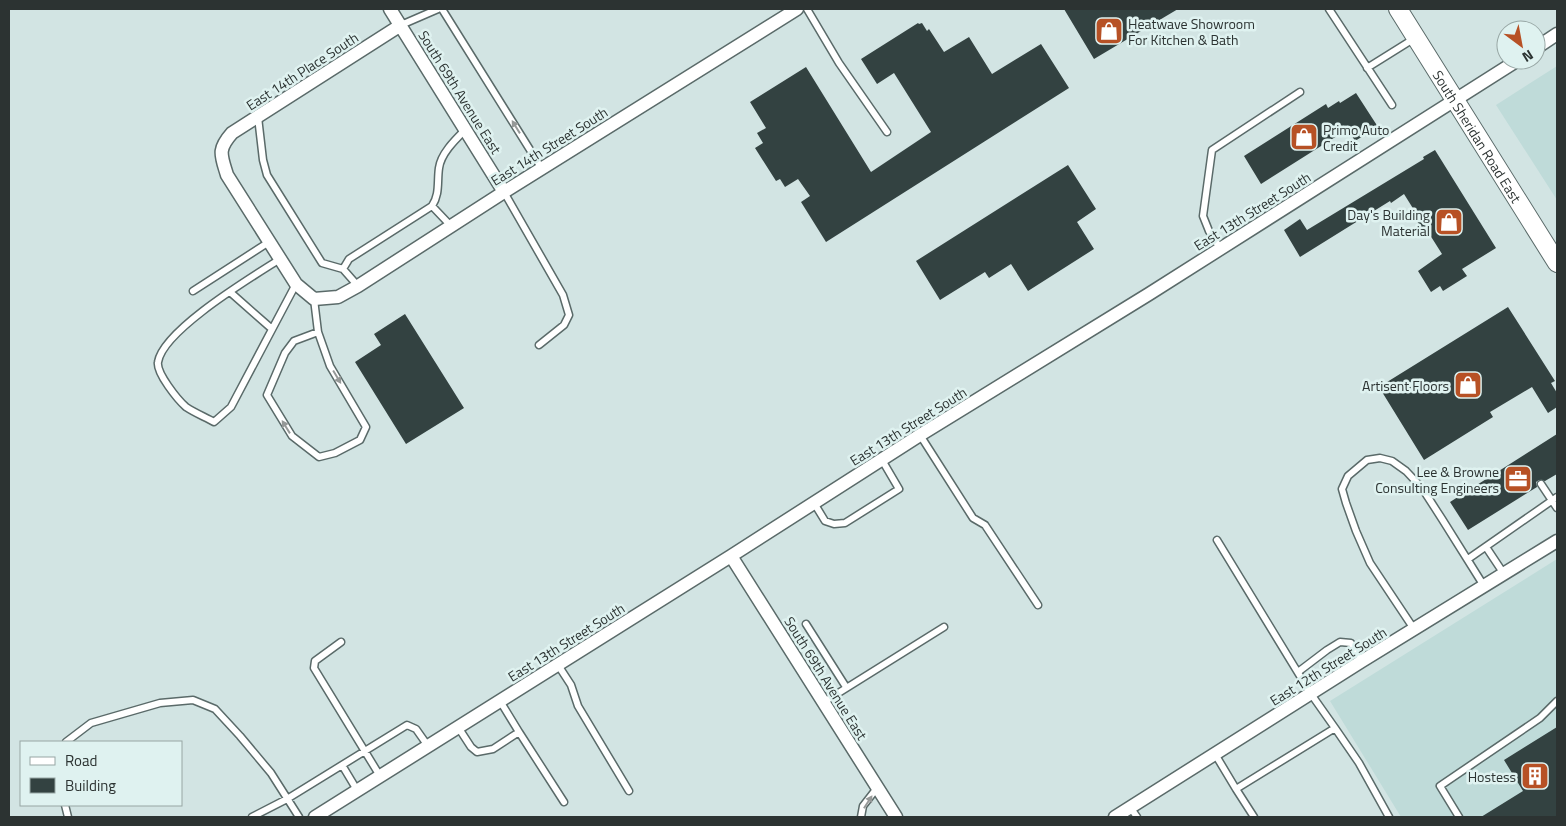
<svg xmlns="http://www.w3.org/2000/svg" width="1566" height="826" font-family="'Titillium Web',sans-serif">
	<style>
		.built { fill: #bfdbd9 }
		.building { fill: #334241 }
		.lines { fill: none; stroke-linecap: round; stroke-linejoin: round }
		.lane-casing { stroke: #5a6a69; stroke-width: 9 }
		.street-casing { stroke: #5a6a69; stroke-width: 15 }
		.secondary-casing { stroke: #5a6a69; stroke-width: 20 }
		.lane { stroke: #fff; stroke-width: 6 }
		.street { stroke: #fff; stroke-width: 12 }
		.secondary { stroke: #fff; stroke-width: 18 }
		.oneway { fill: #969998 }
		.labels { text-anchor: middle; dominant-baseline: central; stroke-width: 5; stroke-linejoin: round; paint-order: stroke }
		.poi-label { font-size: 14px; fill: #2c3332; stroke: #dff2f0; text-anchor: end }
		.street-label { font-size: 14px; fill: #2c3332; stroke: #dff2f0 }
	</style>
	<rect width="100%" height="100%" fill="#d2e4e3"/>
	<path class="built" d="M1557,66V200L1496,105Z
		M1557,559V817H1401L1330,701Z"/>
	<path class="building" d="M1064,9H1178L1094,59Z
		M918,23L919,24L922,23L927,31L929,29L944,52L969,37L992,74L1041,44L1069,88L826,242L801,202L810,196L798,179L785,187L780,179L776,181L755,148L763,143L757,133L766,128L750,102L806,67L871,172L931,132L894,73L877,84L861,59Z
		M1356,93L1378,127L1355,141L1348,129L1261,184L1244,156L1326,104L1328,108L1339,101L1340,103Z
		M1435,150L1496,248L1462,269L1467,276L1443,291L1440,286L1431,292L1418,271L1442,254L1430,235L1425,238L1417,226L1419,224L1416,220L1419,218L1404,194L1391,203L1390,201L1300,257L1284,230L1300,219L1307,230L1424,159L1423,157Z
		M1068,165L1096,209L1077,222L1094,249L1028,291L1011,264L989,278L985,272L940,300L916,261Z
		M1508,307L1555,381L1551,383L1557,393V407L1548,413L1532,387L1490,412L1493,417L1424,460L1379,387Z
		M405,314L464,408L406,444L355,362L381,345L374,334Z
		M1557,434V474L1545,481L1539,480L1536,482L1537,487L1468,530L1450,502Z
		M1557,727V817H1481L1523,791L1504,760Z"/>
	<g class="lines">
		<defs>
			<path id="lane" d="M442,9L542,169
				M807,9L839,63L887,132
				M1329,9L1392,105
				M401,25L438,9
				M1367,68L1415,38
				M258,117L263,160L267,175L322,263L343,269L358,286
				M504,192L563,295L569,315L564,325L539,345
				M432,206L451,226
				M1220,248L1209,231L1203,216L1212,150L1300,92
				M280,259C252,277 163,330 158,362C156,373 178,400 186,407C195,413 205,417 214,422L231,407L296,284
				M343,269L349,259L432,206C440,194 437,182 439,168C441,153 456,139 466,129
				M193,291L269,242
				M230,292L272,329
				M314,299L318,332L330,366L366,427L360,440L335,453L319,457L292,436L267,395L285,353L294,341L318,332
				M920,435L973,518L985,525L1038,605
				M1541,484L1557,508
				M814,503L825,521L834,524L845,523L899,489L882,460
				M1486,547L1504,574
				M1468,559L1557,497
				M806,624L846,687
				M1414,629L1370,563L1356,531L1346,503L1342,489L1348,476L1367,460L1380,458L1392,461L1406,471L1422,488L1442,519L1484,586
				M341,642L315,661L314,668L380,776
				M558,665L571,685L578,706L629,791
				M1298,672L1327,650L1340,642L1351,643L1362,661
				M824,702L944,627
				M458,727L471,747L477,752L493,749L519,732L500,701
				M1335,728L1359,763L1389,817
				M519,732L564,802
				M66,742L91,723L160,703L193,700L215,709L240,736L271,773L299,817
				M1215,754L1236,789L1335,728L1311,694L1217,540
				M342,765L357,790
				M1236,789L1254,817
				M65,805L68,817
				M1130,807L1137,817
				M252,817L287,799L407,725L416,729L428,746
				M861,817L863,806L877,788
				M1459,817L1440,786L1540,718L1557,701"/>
			<path id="street" d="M390,9L504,192
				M401,25L232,133C217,150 221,155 227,175L296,284L314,299L338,297L358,286L504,192L797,9
				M1536,48L1557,34
				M731,556L896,817
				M315,817L731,556L920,435L1149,294L1518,60
				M1115,817L1362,661L1557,541"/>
			<g id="secondary">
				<path id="s1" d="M1398,9L1557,263"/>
			</g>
		</defs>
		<use href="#lane" class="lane-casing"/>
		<use href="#street" class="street-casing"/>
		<use href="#secondary" class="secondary-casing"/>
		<use href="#lane" class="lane"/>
		<use href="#street" class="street"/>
		<use href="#secondary" class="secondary"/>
	</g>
	<defs><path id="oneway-solid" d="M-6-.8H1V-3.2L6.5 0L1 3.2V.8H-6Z" transform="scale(1.25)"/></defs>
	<g class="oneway">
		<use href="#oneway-solid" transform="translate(516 127) rotate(-122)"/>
		<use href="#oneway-solid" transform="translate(337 377) rotate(59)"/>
		<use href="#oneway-solid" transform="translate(286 427) rotate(-122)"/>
		<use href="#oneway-solid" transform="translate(868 802) rotate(-57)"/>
	</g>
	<defs>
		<symbol id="shop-square" viewBox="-11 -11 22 22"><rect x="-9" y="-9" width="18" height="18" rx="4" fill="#b75125" stroke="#dff2f0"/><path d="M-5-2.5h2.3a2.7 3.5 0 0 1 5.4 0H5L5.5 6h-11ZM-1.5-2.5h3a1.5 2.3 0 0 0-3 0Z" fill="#fff"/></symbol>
		<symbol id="office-square" viewBox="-11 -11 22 22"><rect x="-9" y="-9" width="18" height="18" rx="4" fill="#b75125" stroke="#dff2f0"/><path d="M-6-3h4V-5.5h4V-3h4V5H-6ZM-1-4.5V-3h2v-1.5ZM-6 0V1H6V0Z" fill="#fff"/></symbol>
		<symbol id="building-square" viewBox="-11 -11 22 22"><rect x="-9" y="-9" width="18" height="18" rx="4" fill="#b75125" stroke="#dff2f0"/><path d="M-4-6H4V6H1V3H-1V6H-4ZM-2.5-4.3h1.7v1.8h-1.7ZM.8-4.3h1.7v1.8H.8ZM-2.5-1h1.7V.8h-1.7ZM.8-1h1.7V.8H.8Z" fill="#fff"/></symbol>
	</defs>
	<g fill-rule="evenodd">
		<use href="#shop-square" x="1093" y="15" width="32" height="32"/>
		<use href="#shop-square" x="1288" y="121" width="32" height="32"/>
		<use href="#shop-square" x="1433" y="206" width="32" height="32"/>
		<use href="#shop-square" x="1452" y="369" width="32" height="32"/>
		<use href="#office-square" x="1502" y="463" width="32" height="32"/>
		<use href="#building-square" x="1519" y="760" width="32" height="32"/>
	</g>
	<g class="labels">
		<g class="poi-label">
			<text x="1128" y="23" text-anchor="start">Heatwave Showroom<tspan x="1128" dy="16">For Kitchen &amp; Bath</tspan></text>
			<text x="1323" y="129" text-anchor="start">Primo Auto<tspan x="1323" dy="16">Credit</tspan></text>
			<text x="1430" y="214">Day's Building<tspan x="1430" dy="16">Material</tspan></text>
			<text x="1449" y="385">Artisent Floors</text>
			<text x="1499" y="471">Lee &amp; Browne<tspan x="1499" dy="16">Consulting Engineers</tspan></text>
			<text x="1516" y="776">Hostess</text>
		</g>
		<g class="street-label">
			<text transform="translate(302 71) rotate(-33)">East 14th Place South</text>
			<text transform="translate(460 92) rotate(58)">South 69th Avenue East</text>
			<text stroke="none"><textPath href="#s1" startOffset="150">South Sheridan Road East</textPath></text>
			<text transform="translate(549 146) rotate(-32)">East 14th Street South</text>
			<text transform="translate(1252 211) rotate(-32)">East 13th Street South</text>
			<text transform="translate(908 426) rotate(-32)">East 13th Street South</text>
			<text transform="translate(566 642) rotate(-32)">East 13th Street South</text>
			<text transform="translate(1328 666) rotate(-32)">East 12th Street South</text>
			<text transform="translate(826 678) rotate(58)">South 69th Avenue East</text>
		</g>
	</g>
	<rect width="1566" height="826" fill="none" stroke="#2c3332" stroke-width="20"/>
	<rect x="20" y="741" width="162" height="65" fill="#dff2f0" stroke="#97a6a4"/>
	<rect x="30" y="757" width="25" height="8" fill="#ffffff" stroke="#97a6a4"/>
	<text x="65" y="766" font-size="15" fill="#2c3332">Road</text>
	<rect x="30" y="778" width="25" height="15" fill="#334241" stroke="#97a6a4"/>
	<text x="65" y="791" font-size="15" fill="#2c3332">Building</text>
	<g transform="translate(1521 45) rotate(148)"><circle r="24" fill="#dff2f0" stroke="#97a6a4"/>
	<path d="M0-4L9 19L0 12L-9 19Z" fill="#b75125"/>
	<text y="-8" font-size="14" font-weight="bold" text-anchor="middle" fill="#2c3332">N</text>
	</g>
</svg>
